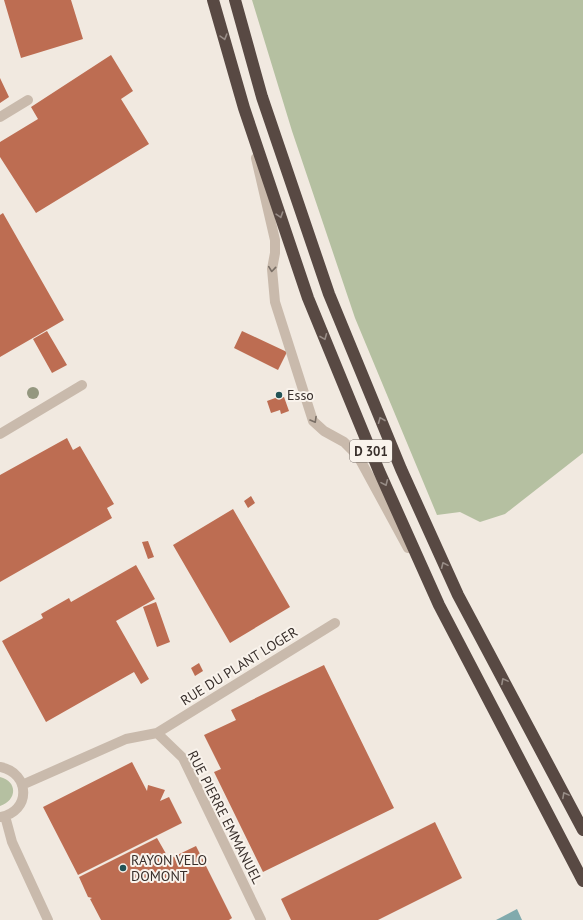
<svg xmlns="http://www.w3.org/2000/svg" width="583" height="920" font-family="'PT Sans',sans-serif">
	<style>
		.green { fill: #b5c0a1 }
		.water { fill: #81aaad }
		.building { fill: #bd6d52 }
		.lines { fill: none; stroke-linecap: round; stroke-linejoin: round }
		.minor { stroke: #c9baac; stroke-width: 10 }
		.highway { stroke: #584943; stroke-width: 12 }
		.tree { fill: #94977f }
		.oneway { stroke: #988d87 }
		.oneway2 { stroke: #796e65 }
		.poi-dot { fill: #235356; stroke: #f9f3ec; stroke-width: 1.5 }
		.labels { text-anchor: middle; dominant-baseline: central; stroke-width: 4; stroke-linejoin: round; paint-order: stroke }
		.shield { fill: #f9f3ec; stroke: #726a65; stroke-width: 1 }
		.shield-label { font-size: 13px; font-weight: bold; fill: #382f2b }
		.poi-label { font-size: 14px; fill: #382f2b; stroke: #f9f3ec; text-anchor: start }
		.street-label { font-size: 14px; fill: #382f2b; stroke: #f9f3ec }
	</style>
	<rect width="100%" height="100%" fill="#f1e9e0"/>
	<path class="green" d="M252,0H583V453L505,514L480,522L460,512L437,515L355,318L292,131Z
		M0,777C18,781 17,801 0,806Z"/>
	<path class="water" d="M517,909L522,920H496Z"/>
	<path class="building" d="M4,0H71L83,39L21,58Z
		M111,55L133,91L121,99L149,144L36,213L0,157V142L38,119L31,107Z
		M0,78L9,97L0,103Z
		M3,213L64,320L0,357V215Z
		M47,331L67,365L52,373L33,339Z
		M242,331L287,352L278,370L234,348Z
		M278,397V399L284,397L289,411L281,414L280,410L271,413L267,401Z
		M67,438L73,450L80,446L114,504L107,508L112,518L0,582V475Z
		M251,496L255,503L248,508L244,501Z
		M233,509L290,607L230,643L173,545Z
		M148,541L154,557L148,559L142,542Z
		M136,565L155,599L116,621L149,679L141,684L134,672L46,722L2,641L43,618L41,614L69,598L71,602Z
		M156,602L170,642L157,647L143,607Z
		M199,663L203,671L195,676L191,668Z
		M324,665L394,808L263,872L214,772L221,769L204,735L236,720L231,710Z
		M132,762L147,791L148,785L165,790L160,801L169,797L182,823L78,875L43,807Z
		M435,822L462,878L378,920H291L281,899Z
		M157,838L169,859L196,846L232,918L229,920H101L90,899L92,898L88,897L79,877Z"/>
	<g class="lines">
		<path class="minor" d="M0,117L28,100
			M256,158L275,240V253L272,269L275,302L313,421L324,431L344,442L358,456L408,548
			M0,434L82,385
			M157,733L335,623
			M0,767C31,773 31,812 0,817
			M22,785L126,739L157,733L183,758L261,920
			M5,816L12,842L48,920"/>
		<path class="highway" d="M213,0L244,108L308,298L379,471L439,605L583,881
			M235,0L262,97L329,294L401,469L458,595L583,830"/>
	</g>
	<circle class="tree" cx="33" cy="393" r="6"/>
	<defs><path id="oneway-chevron" d="M-2-3.5L2.5 0L-2 3.5" fill="none" stroke-width="1.6" stroke-linecap="round" stroke-linejoin="round"/></defs>
	<g class="oneway">
		<use href="#oneway-chevron" transform="translate(224 37) rotate(74)"/>
		<use href="#oneway-chevron" transform="translate(280 215) rotate(72)"/>
		<use href="#oneway-chevron" transform="translate(324 337) rotate(68)"/>
		<use href="#oneway-chevron" transform="translate(381 420) rotate(-112)"/>
		<use href="#oneway-chevron" transform="translate(385 483) rotate(66)"/>
		<use href="#oneway-chevron" transform="translate(444 565) rotate(-114)"/>
		<use href="#oneway-chevron" transform="translate(504 681) rotate(-118)"/>
		<use href="#oneway-chevron" transform="translate(565 795) rotate(-118)"/>
	</g>
	<g class="oneway2">
		<use href="#oneway-chevron" transform="translate(272 269) rotate(96)"/>
		<use href="#oneway-chevron" transform="translate(314 420) rotate(60)"/>
	</g>
	<g class="poi-dot">
		<circle cx="279" cy="395" r="4"/>
		<circle cx="123" cy="868" r="4"/>
	</g>
	<g class="labels">
		<rect class="shield" x="350" y="440" width="42" height="22" rx="3"/>
		<g class="shield-label">
			<text x="371" y="451">D 301</text>
		</g>
		<g class="poi-label">
			<text x="287" y="395">Esso</text>
			<text x="131" y="860">RAYON VELO<tspan x="131" dy="16">DOMONT</tspan></text>
		</g>
		<g class="street-label">
			<text transform="translate(239 666) rotate(-32)">RUE DU PLANT LOGER</text>
			<text transform="translate(225 817) rotate(63)">RUE PIERRE EMMANUEL</text>
		</g>
	</g>
</svg>
